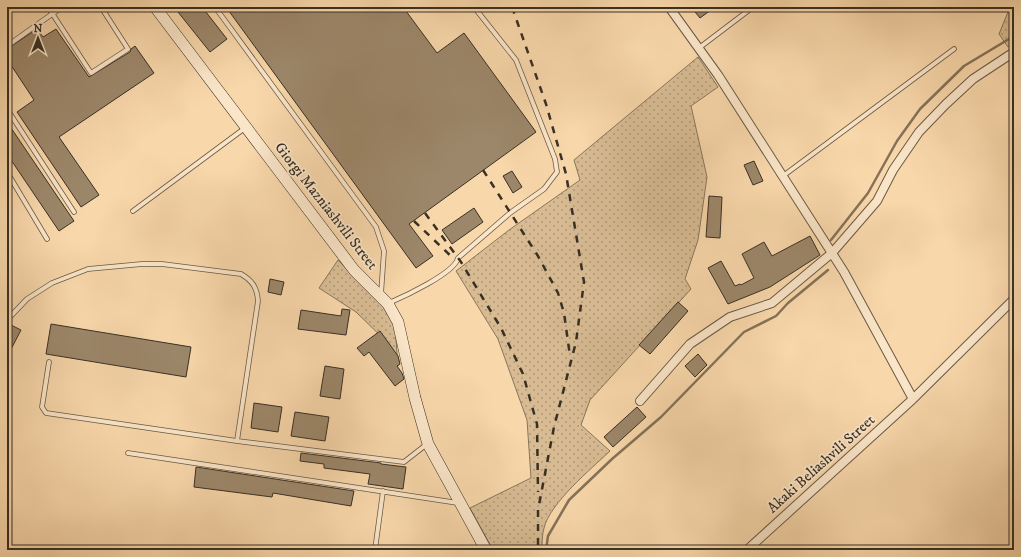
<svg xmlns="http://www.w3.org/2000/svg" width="1021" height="557" font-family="'IM FELL DW Pica',serif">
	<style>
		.grass { fill: url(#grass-dots); stroke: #88765c }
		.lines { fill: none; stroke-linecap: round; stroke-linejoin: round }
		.stream { stroke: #857259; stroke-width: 2.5 }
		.building { fill: #9c876a; stroke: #393024 }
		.lane-casing { stroke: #695a46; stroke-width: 5.5 }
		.street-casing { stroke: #695a46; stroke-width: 10 }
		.secondary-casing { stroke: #393024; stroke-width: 12 }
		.lane { stroke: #fae5c8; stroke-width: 4 }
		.street { stroke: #fae5c8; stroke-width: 8 }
		.secondary { stroke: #fae5c8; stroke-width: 11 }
		.rail { stroke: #393024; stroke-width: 2.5; stroke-dasharray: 7 7; stroke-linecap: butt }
		.labels { text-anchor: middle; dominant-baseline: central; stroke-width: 3.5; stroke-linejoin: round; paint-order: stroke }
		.street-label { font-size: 15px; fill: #393024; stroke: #fae5c8 }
	</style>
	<defs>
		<pattern id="grass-dots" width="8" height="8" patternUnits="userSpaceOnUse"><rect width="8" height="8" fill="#d8bb93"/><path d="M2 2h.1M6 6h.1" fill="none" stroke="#b09878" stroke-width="1.8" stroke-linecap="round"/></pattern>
	</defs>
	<rect width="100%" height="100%" fill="#f8d7aa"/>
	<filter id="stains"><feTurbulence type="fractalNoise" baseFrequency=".005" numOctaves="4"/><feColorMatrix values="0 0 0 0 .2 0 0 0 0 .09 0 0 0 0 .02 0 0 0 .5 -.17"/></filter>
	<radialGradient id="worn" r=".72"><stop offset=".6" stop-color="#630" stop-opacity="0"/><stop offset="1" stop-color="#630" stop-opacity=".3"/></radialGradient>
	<path class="grass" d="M1010,7H1014V43L1008,47L999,34Z
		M698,57L718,87L691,106L707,177L698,240L685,279L691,289L590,400L581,425L610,451C591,469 550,503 544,528C542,535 542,543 542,550H493L470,508L531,478L527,420L498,339L456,271L509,230L580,180L574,160Z
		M338,260L388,312L395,327L398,366L390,345L356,312L319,288Z"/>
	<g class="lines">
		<path class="stream" d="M831,240L868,193L897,141L920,109L964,66L1014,36
			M546,550L548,536L569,500L612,459L661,417L744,332L776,316L788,303L828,270"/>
	</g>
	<path class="building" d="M174,7H202L227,39L210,52Z
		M226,7H403L437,53L464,33L536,132L409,224L433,256L416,268Z
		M691,7H715L700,18Z
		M37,29L43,37L56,29L89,77L130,52L131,49L135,46L154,73L59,137L99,195L81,207L17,112L34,100L7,59V49Z
		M7,122L74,221L59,231L7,154Z
		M754,161L763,181L753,185L744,165Z
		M512,171L522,187L513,193L503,176Z
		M709,196L722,197L720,238L706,237Z
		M474,208L483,222L452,244L442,230Z
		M810,236L820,255L770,287L728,304L708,268L721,261L735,286L740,284L741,285L754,278L742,254L764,242L772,256Z
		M270,279L284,282L281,295L268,292Z
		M678,302L688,311L650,354L639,345Z
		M342,309L350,310L346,335L298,329L301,310L341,316Z
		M7,323L21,330L7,357Z
		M51,324L191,347L186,377L46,354Z
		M380,331L398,356L400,364L397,366L402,373L404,379L395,386L369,352L364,356L357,348Z
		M698,354L707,365L695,377L685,366Z
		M325,366L344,369L340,399L320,396Z
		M254,403L282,407L278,432L251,428Z
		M637,407L646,417L613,447L604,437Z
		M295,412L329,417L325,441L291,436Z
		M301,453L381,463V464L406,467L403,489L368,484L370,474L324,468V464L300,461Z
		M196,467L354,491L351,506L273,493L272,497L194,487Z"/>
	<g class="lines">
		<defs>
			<path id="lane" d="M48,7L91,73L128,49L101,7
				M215,7L376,227L384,251L381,294
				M7,46L62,7
				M699,48L753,7
				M7,109L74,212
				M7,172L47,239
				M783,176L954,49
				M133,211L245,128
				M389,303C403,297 455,273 458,258L510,213L544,189L557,172L555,159L516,60L474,7
				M8,319L27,299L52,283L88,269L142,264H162L241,274C253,281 257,288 258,301L237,441
				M49,362L42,407L46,413L237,441L404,462L427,444
				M128,453L458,503
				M375,550L383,491"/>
			<path id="street" d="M669,7L718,75L844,272L913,399
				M640,401L690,344L730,317L772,303L832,253L877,201L893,170L919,132L946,104L973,79L1014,52
				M747,550L913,399L1014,299"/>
			<path id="secondary" d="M155,7L354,270L388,304L398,322L415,398L428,444L486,550"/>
		</defs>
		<use href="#lane" class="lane-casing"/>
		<use href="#street" class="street-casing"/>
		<use href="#secondary" class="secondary-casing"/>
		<use href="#lane" class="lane"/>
		<use href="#street" class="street"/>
		<use href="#secondary" class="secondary"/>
		<path class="rail" d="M512,7L546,104L566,174L584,282L576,342L554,427L538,510V550
			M483,170L538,256L558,293L564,313L570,356
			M425,213L461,262L501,328L523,374L537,424L538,492
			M414,221L453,258"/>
	</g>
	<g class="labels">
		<g class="street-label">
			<text transform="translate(326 206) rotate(52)">Giorgi Mazniashvili Street</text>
			<text transform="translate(821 464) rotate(-42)">Akaki Beliashvili Street</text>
		</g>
	</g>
	<rect width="1021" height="557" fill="none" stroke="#f8d7aa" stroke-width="24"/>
	<rect x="8" y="8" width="1005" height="541" fill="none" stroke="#393024" stroke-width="2"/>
	<rect x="12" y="12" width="997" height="533" fill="none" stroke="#393024"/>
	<g transform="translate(38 38)" stroke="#fae5c8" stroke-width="3" paint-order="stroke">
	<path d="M0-3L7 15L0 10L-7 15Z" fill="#393024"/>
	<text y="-6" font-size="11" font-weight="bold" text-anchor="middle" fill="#393024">N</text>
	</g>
	<rect width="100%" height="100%" filter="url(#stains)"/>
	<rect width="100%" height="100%" fill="url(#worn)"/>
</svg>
